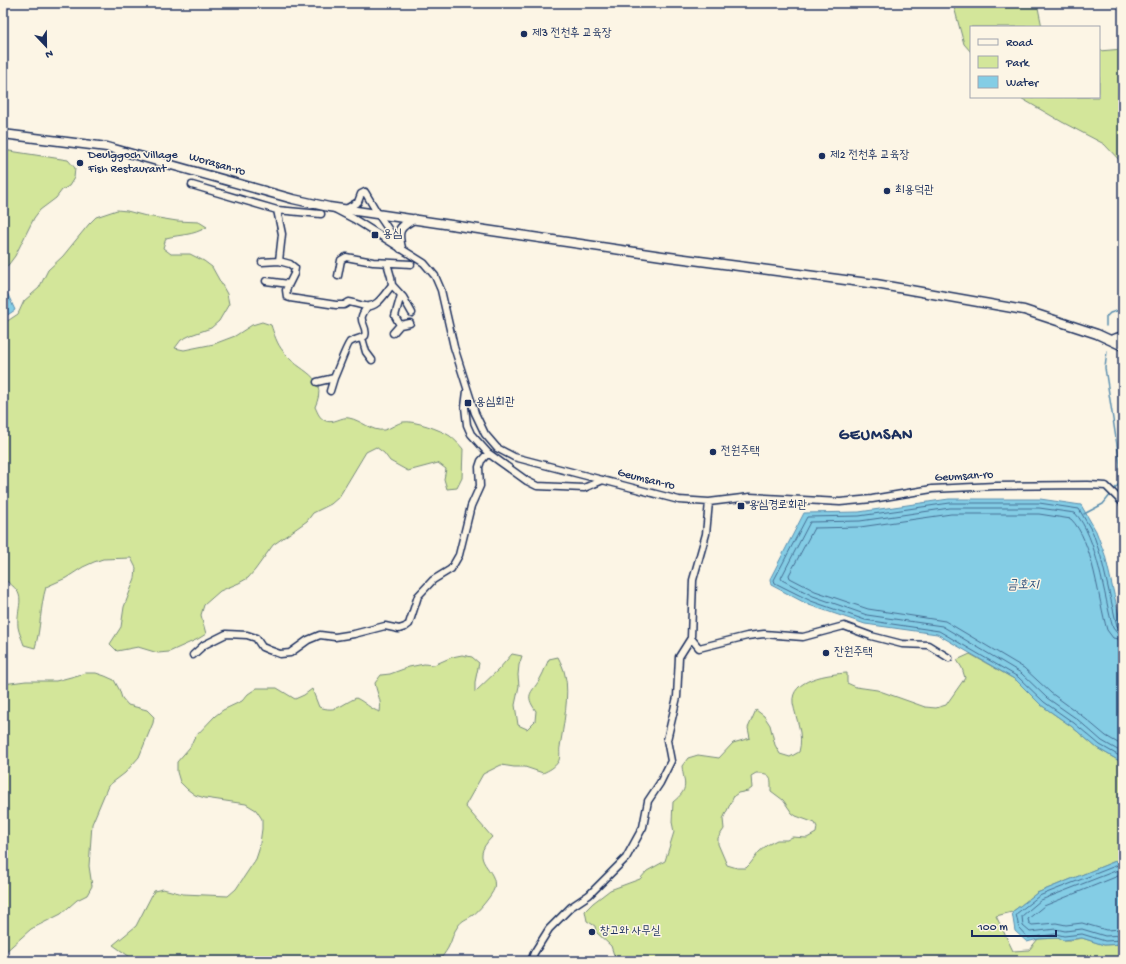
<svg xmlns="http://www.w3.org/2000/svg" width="1126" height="964" font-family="'Gochi Hand','Poor Story',sans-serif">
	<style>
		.green { fill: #d3e69a; stroke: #778a7c; fill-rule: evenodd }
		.water { fill: #84cde5; stroke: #5a8eaf }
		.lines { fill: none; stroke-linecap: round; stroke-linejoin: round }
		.shore { stroke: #456e94; stroke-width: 1 }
		.stream { stroke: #5a8eaf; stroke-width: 1.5 }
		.minor-casing { stroke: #1b2f5e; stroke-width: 9 }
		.major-casing { stroke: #1b2f5e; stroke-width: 11 }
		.minor { stroke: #fcf5e5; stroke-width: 6 }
		.major { stroke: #fcf5e5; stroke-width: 8 }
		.poi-dot { fill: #1b2f5e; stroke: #fcf5e5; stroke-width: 1.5 }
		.labels { text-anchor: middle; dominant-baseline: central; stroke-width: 3; stroke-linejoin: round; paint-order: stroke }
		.poi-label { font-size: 12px; fill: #1b2f5e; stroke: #fcf5e5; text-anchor: start }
		.street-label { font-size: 12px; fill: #1b2f5e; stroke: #fcf5e5 }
		.water-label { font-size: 13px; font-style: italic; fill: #355680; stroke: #fcf5e5 }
		.district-label { font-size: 16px; font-weight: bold; letter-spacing: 1px; fill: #1b2f5e; stroke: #fcf5e5 }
	</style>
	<rect width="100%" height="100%" fill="#fcf5e5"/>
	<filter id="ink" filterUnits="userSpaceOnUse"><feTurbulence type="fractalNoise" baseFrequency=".025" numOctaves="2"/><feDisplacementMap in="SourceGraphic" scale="8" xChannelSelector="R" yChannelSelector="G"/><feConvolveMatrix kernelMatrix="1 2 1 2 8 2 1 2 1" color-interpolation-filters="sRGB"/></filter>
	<g filter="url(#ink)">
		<path class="green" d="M955,3H1037L1042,27H971V52L964,44L954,7Z
			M1123,49V164L1104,144L1062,122L1019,97H1099V51Z
			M3,150L68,160L75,168L74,178L69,186L62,190L56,198L40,210L34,218L15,256L3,272Z
			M117,210L127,211L146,216L177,221L199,222L207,227C192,236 182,234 166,238L163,248L171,254H190L204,261L212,267L227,294L229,304L219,321L211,328L191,335L181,340L175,348L184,350L214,344L235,336L252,325L262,322L271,325C274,334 277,344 283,351C298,373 330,374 315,407C318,413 319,418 326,421C334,424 342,416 349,418C361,420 372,432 384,430C390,429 397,423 403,422C414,420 441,430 450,436C455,440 459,444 463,449L462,478L457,488L447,489L444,479L446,469L438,463L408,471L390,461L384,453L376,447L366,452L339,497L331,504L313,513L307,521L273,545L255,570L248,578L239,583L220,591L204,605L201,615L206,634L198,639L169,652L158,653L138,647L117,651L110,644L121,627L124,607L135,578L136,568L131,558L103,559L94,562L83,567L66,578L46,587C40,607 41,628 35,648L24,645C22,639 19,633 18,627C16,603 30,595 3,579V324L18,314L24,301L39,288L48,270L63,256L89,224L96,217Z
			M512,654L522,656L519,665L518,675L519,686L515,705L518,725L527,729L535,721L536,711C523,693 533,693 541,677C544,672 546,665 549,659L558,657C561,663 564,669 565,675C570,693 563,728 560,747C559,751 561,758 558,762C554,768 549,770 543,773L525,767H514L501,765L483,774L465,806L492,837C466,863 499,867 494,889C492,895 478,912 473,915C467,919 462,920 458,926C453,932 452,941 448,948C445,953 442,957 439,961H127L130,957L113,945L136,926L154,891L163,889L183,894L228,896L236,889L256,859L259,850L262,829V819L256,810L246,804L205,798L195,795L187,789L180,782L177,772V762L190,747L194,738L215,716L223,710L242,701L248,694L257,688H277L295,699L304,695L312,689L319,707C337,713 340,705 356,698C365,702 370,709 380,712C382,700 377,695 375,683L381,675L390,674L409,667L424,664L434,665L452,657L462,655L472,657L479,663L475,682V692L499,669Z
			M970,654L1016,680L1041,705L1071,726L1097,748L1123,763V858L1037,893L1012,912L996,916L1013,951L1029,950L1038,939L1057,938L1063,940H1071L1082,938L1104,945L1123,944V961H616L611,946L596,932L595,926L587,921L585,911L593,903L610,890L640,879L647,871L665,861L674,832L672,822L673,802C690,788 684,785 682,766L688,758L698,755L719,758L733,743L750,738L748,728L756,710L764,716L770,725L775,745L780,754L790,757L799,752C804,734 796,720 793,703C790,679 829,674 847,673V683L856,687L877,690L925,707L936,708L946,705L965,678L962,668L957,660ZM756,773C772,773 771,777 771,791L783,800L792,813L796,816L815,823L817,827L816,833L807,838L792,837L787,840H777L767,845L759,852L750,864L746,868H737L727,865L718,844V838L724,829L723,819L734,796L738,793L748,791L752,788L751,776Z
			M86,673H96L105,676L114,680L119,689L122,698L128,705L147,710L154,717L153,723L139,757L125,773L108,786L92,824L89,866L92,886L87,895L77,900L61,914L31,929L3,954V684L26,681H56Z"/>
		<path class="water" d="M3,284L15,310L3,318Z
			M949,499H1040L1081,505L1096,531L1105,555L1123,633V763L1097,748L1071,726L1041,705L1016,680L937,634L865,624L809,605L771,585L770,579L804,513L859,512Z
			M1123,858V944L1104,945L1082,938L1063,940L1057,938L1038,939L1027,942L1015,931L1012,912L1037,893Z"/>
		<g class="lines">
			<path class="shore" d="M1123,629H1120L1117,626L1101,557L1093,533L1079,509L1039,503H950L859,516L807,517L774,580L775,583L811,601L865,620L939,631L1018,677L1044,702L1074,723L1100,745L1123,758
				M1123,634L1117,633L1113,628C1104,597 1097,536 1075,513L1039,508H950L860,521L810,522L781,578L782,580L813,596L867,615L942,626L1021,673L1047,698L1077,719L1102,741L1123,753
				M1123,640L1113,638L1107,630C1098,599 1093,541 1071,519L1039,514H951L860,527L814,528L789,575L790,578L815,591L868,609L945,621L1024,668L1051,693L1081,715L1106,736L1123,746
				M1123,863L1039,896L1016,914L1019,928L1028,938L1056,934L1064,936L1082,934L1105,941L1123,940
				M1123,868L1041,900L1022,916L1023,926L1030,932L1056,929L1065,931L1082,929L1105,936L1123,935
				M1123,874L1044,906L1028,919L1029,923L1032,925L1056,923L1066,925L1082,923L1106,930L1123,929"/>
			<path class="stream" d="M1106,326V317L1110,313L1123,309
				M1107,351L1105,368L1120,464L1119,484L1113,491
				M1084,514L1103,504L1111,494"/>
			<defs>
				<path id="minor" d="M192,185L277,210L321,214
					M335,209L354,219L424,263L435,276L441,290L454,347L475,413L485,434L497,448L514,457L679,500L709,502L750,497L840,502L872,499L932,489L995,486L1088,485L1106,486L1123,503
					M346,209L358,202L361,194L365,192L378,214L399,245
					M277,210L282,234L279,261L290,264L295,268L294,274L286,290L287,297L290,298L336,305H344L349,302C355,303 359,305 365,306C377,309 385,293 392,285L391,277L387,263
					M262,262L279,261
					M338,276L341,260L346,257L373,262L411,264
					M266,281L289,284
					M392,285L403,297L412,313
					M401,295L395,316L400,325L410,323
					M393,333L400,325
					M362,338L366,352L372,360
					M317,382L334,378C337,372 347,344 350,342C355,339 360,339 365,336C368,328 360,323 362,316C363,313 365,310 367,307
					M330,391L334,378
					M467,391L465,407L467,425L471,434L488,453L527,481L537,486L584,488L603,480
					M709,502L706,534L693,580L691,638L699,648L747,636L764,634L803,637L844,626L871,636L902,644L928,645L949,658
					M193,655L204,645L226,634L247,635L256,638L262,647L269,650L280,654L290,653L308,640L320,635L335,637L354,634L385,626L399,629L405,627L409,624L418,596L433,580L451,569L459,555L471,506L480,486L479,467L481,461L488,453
					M531,961L534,953L549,929L571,907L589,895L626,858L643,827L648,801L660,783L671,761L667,740L677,697L679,657L691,638"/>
				<path id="major" d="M3,134L107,147L293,199L329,207L662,256L876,284L1024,310L1097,334L1123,346
					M401,248C397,232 398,227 414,219
					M1110,340L1123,336"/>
			</defs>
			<use href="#minor" class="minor-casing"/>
			<use href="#major" class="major-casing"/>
			<use href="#minor" class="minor"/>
			<use href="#major" class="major"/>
		</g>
	</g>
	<g class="poi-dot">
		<circle cx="524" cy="34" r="4"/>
		<circle cx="822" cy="156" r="4"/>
		<circle cx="80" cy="163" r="4"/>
		<circle cx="887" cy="191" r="4"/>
		<rect x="371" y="231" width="8" height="8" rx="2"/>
		<rect x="464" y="399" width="8" height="8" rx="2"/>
		<circle cx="713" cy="452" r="4"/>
		<rect x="737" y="502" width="8" height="8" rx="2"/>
		<circle cx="826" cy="653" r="4"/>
		<circle cx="592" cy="932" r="4"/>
	</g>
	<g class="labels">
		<g class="poi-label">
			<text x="532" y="34">제3 전천후 교육장</text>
			<text x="88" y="156">Deulggoch Village<tspan x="88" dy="14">Fish Restaurant</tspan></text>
			<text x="830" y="156">제2 전천후 교육장</text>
			<text x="895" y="191">최용덕관</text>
			<text x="383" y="235">용심</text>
			<text x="476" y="403">용심회관</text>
			<text x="721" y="452">전원주택</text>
			<text x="749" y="506">용심경로회관</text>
			<text x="834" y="653">잔원주택</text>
			<text x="600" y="932">창고와 사무실</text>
		</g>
		<g class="street-label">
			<text transform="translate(217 165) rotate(16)">Worasan-ro</text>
			<text transform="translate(964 477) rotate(-3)">Geumsan-ro</text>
			<text transform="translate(646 480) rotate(14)">Geumsan-ro</text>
		</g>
		<g class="water-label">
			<text x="1023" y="585">금호지</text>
		</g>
		<g class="district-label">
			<text x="876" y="436">GEUMSAN</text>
		</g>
	</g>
	<rect width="1126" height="964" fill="none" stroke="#fcf5e5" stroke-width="16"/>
	<rect x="8" y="8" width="1110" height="948" fill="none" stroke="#1b2f5e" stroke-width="1.5" filter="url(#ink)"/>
	<rect x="970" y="26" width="130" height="72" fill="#fcf5e5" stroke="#a2a6af"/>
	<rect x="978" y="39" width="20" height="6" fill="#fcf5e5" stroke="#a2a6af"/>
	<text x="1006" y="46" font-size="12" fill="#1b2f5e">Road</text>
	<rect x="978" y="56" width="20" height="12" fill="#d3e69a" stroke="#a2a6af"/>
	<text x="1006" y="66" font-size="12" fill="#1b2f5e">Park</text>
	<rect x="978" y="76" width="20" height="12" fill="#84cde5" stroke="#a2a6af"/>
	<text x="1006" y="86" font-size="12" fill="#1b2f5e">Water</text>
	<g transform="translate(46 46) rotate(158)" stroke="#fcf5e5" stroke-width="3" paint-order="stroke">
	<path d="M0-3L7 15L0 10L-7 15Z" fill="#1b2f5e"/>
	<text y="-6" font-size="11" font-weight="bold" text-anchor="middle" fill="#1b2f5e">N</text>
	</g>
	<path d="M972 930v6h84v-6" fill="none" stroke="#1b2f5e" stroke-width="2"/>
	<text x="978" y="930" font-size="12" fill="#1b2f5e" stroke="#fcf5e5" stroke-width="3" paint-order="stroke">100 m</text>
</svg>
